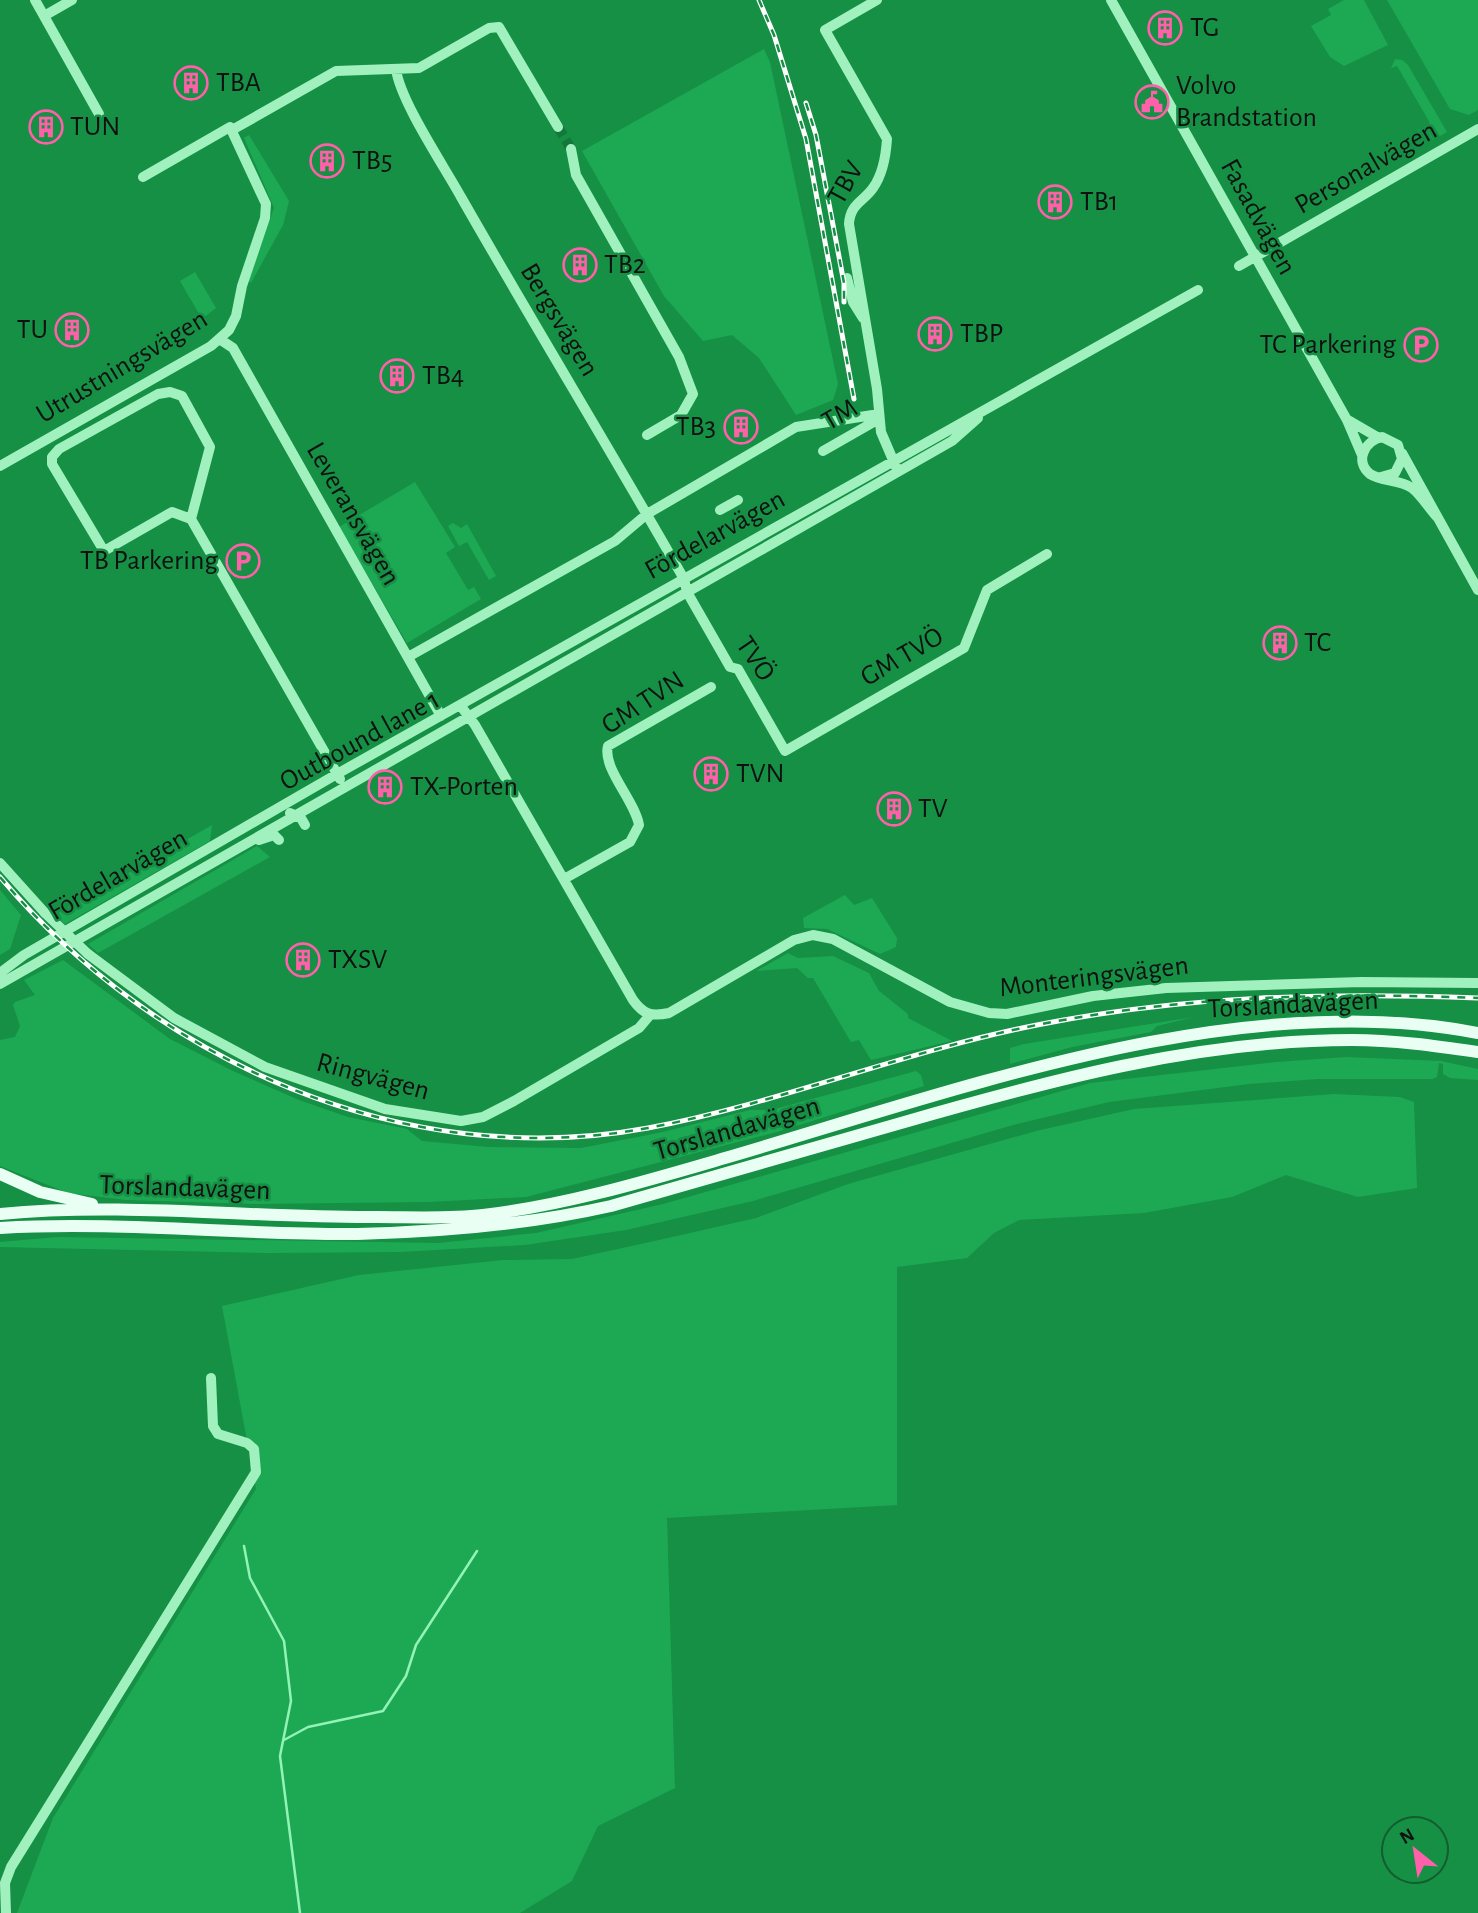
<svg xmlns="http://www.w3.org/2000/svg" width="1478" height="1913" font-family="'Alegreya Sans',sans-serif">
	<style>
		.green { fill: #1da953 }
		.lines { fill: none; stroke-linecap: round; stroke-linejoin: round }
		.stream { stroke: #93f3b6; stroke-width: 2.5 }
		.minor-tunnel { stroke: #14773b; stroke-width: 10; stroke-dasharray: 10 5; stroke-linecap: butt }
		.minor { stroke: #a1f1bf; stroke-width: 10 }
		.major { stroke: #eafff4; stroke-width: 12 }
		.rail-casing { stroke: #fff; stroke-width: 5 }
		.rail { stroke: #159045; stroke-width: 2.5; stroke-dasharray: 8; stroke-linecap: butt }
		.minor-bridge { stroke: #a1f1bf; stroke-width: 10 }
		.labels { text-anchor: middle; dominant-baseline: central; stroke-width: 5; stroke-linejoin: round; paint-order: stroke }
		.poi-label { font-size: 28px; fill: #111; stroke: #159045; text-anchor: start }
		.street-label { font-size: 28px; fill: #111; stroke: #159045 }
	</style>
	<rect width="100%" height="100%" fill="#159045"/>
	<path class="green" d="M1344,0H1364L1388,45L1344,66L1330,57L1311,26L1331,15L1328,9Z
		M1387,0H1478V110L1469,115L1450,109Z
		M764,49L770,62L838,384L833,400L796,415L759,358L732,335L703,341L664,296L582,151Z
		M1395,59L1402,60L1408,65L1447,132L1428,143L1418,130L1430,123L1397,66L1391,68Z
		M249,135L289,201L283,225L251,283L248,280L274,208L244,138Z
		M195,272L216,308L202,319L180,281Z
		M415,482L455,547L446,553L468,590L474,587L481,599L407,643L339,527Z
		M453,523L461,528L467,524L496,576L489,580L467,542L459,546L448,526Z
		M212,825L210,841L65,924L55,915Z
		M257,846L270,857L98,953L88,944Z
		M0,890L21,915L10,949L0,955Z
		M845,895L854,905L872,898L897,938L896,947L880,954L827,929L804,928L803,918Z
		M788,953L798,958L833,956L869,973L879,991L908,1014V1018L952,1041L871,1060L859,1040L851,1042L813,978H808L797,968L756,971Z
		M63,960L170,1039L233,1071L299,1100L348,1117L407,1129L422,1141L488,1147L581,1148L663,1132L750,1110H771L916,1071L921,1075L924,1086L777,1132L526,1197L428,1202L256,1204L126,1200L68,1193L0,1166V1040L15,1037L20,1026L13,1005L15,1002L35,995L24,980Z
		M1194,1017L1157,1026L1151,1032L1072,1047L1010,1064V1048L1024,1044Z
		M1346,1057L1441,1061L1478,1069V1080L1450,1078L1443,1074V1064L1439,1063L1437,1077L1432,1079H1318L1249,1084L1109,1102L1013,1125L753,1201L626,1230L525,1245L401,1252L268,1253L0,1247V1242L57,1237L438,1243L536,1233L663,1204L1090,1083L1277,1062Z
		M1334,1094L1400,1097L1414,1102L1417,1188L1358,1197L1286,1175L1232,1197L1144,1213L1019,1220L994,1233L967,1258L897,1267V1505L667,1518L675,1788L598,1826L572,1881L520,1913H17L53,1818L256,1489L222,1306L359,1275L503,1260L572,1259L659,1240L756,1218L848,1184L1036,1131L1134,1109Z"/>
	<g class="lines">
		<path class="stream" d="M244,1546L250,1578L284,1641L291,1701L280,1756L300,1913
			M284,1740L308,1727L383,1711L406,1676L416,1645L477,1551"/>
		<path class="minor-tunnel" d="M558,127L571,149"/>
		<path class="minor" d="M35,0L99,114
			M877,0L825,30L887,139C886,155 883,174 873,188C863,202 850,204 849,224L877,389L881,432L896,467
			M1111,0L1347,420L1362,455
			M44,16L72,0
			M396,69C400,101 444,166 461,197C534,325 611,451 684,579L687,592L730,667L738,669L785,751L964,648L987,590L1047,554
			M232,130L336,71L419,68L489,28L499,27L558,127
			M571,149L576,175L679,357L693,394L681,415L647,435
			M1239,266L1478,129
			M847,278L853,302L863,318
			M221,340L233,348L441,716
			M1348,420L1379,438
			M823,451L879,419
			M1402,453L1478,590
			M0,466L211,346L229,330L236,316L242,286L265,218L266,204L230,127L143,177
			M1381,477L1395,473L1402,459L1398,445L1382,437C1365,441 1354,461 1370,474C1382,482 1400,479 1412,488C1421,495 1429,508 1437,517
			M720,510L738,500
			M191,519L210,447L182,396L170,392L158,394L59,449L52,457V464L104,551L172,512L191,519L340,779
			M408,657L615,541L647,514L796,427L879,414
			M460,705L475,725L633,1000C643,1014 651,1017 669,1013L794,940L813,935L833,939L950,1002L989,1013L1007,1014L1093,996L1166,988L1361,982L1478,983
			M290,813L301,818L305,825
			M259,840L274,835L279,840
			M0,863L45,913
			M564,879L630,842L639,825C635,801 602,768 608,746L711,687
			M88,954L174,1018L265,1067L385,1109L461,1121L483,1117L514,1101L639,1028L650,1015
			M0,973L24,955L337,774L1198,290
			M0,984L952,441L978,418
			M6,1913L5,1883L11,1867L256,1472L254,1449L247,1443L218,1434L213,1426L211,1378"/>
		<path class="major" d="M0,1174L40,1192L92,1204
			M0,1214C125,1202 252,1218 377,1217C412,1217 448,1219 483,1215C566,1205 646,1181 725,1158C955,1091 1238,986 1478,1033
			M0,1228C119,1221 238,1235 357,1234C443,1232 527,1225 611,1206C707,1178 804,1151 901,1123C1047,1081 1198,1040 1352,1040C1394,1040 1436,1046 1478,1052"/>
		<defs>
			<path id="rail" d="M759,0L774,35L806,139L854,399
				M806,103L816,135L844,283V302
				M0,877C156,1062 405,1173 648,1128C780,1103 905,1051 1037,1025C1181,996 1331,992 1478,998"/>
		</defs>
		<use href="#rail" class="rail-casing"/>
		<use href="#rail" class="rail"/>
		<path class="minor-bridge" d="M45,913L88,954"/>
	</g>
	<defs>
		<symbol id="building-ring" viewBox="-11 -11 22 22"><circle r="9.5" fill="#159045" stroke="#ff60a9" stroke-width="1.5"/><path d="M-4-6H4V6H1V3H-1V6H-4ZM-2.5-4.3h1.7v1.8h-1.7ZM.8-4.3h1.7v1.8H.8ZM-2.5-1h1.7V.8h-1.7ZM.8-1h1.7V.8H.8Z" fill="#ff60a9"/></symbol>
		<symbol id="civic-ring" viewBox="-11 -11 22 22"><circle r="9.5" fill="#159045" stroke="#ff60a9" stroke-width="1.5"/><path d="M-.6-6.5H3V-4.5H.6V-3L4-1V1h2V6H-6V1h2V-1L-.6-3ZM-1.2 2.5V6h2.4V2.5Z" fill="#ff60a9"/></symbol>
		<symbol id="parking-ring" viewBox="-11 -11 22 22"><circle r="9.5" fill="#159045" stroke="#ff60a9" stroke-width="1.5"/><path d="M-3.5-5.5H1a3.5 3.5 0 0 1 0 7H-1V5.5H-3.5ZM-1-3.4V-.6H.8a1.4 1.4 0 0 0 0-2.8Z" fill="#ff60a9"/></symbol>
	</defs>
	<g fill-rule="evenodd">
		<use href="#building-ring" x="1146" y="9" width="38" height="38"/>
		<use href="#building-ring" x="172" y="64" width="38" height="38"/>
		<use href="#civic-ring" x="1133" y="83" width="38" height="38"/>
		<use href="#building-ring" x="27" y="108" width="38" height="38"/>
		<use href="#building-ring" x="308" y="142" width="38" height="38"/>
		<use href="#building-ring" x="1036" y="183" width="38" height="38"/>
		<use href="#building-ring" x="561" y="246" width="38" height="38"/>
		<use href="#building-ring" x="53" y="311" width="38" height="38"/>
		<use href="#building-ring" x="916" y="315" width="38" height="38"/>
		<use href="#parking-ring" x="1402" y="326" width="38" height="38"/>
		<use href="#building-ring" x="378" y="357" width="38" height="38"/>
		<use href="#building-ring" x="722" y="408" width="38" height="38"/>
		<use href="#parking-ring" x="224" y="542" width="38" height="38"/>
		<use href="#building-ring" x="1261" y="624" width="38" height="38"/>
		<use href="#building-ring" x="692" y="755" width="38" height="38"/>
		<use href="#building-ring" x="366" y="768" width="38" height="38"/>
		<use href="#building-ring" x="875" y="790" width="38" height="38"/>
		<use href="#building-ring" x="284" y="941" width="38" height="38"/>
	</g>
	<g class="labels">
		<g class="poi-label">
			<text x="1190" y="28">TG</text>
			<text x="216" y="83">TBA</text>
			<text x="1176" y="86">Volvo<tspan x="1176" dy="32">Brandstation</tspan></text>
			<text x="70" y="127">TUN</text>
			<text x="352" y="161">TB5</text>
			<text x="1080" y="202">TB1</text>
			<text x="604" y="265">TB2</text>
			<text x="48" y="330" text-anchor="end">TU</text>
			<text x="960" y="334">TBP</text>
			<text x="1396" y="345" text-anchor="end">TC Parkering</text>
			<text x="422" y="376">TB4</text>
			<text x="716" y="427" text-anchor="end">TB3</text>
			<text x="218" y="561" text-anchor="end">TB Parkering</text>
			<text x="1304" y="643">TC</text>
			<text x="736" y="774">TVN</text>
			<text x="410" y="787">TX-Porten</text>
			<text x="918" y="809">TV</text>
			<text x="328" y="960">TXSV</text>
		</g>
		<g class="street-label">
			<text transform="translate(1366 168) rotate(-30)">Personalvägen</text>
			<text transform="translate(846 183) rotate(-61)">TBV</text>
			<text transform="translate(1258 217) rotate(61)">Fasadvägen</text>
			<text transform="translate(559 320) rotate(59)">Bergsvägen</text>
			<text transform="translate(122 367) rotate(-31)">Utrustningsvägen</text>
			<text transform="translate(840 415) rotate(-30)">TM</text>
			<text transform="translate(353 514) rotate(60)">Leveransvägen</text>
			<text transform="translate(715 535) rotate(-29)">Fördelarvägen</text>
			<text transform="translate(902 657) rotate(-30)">GM TVÖ</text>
			<text transform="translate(755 659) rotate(56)">TVÖ</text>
			<text transform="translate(643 703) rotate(-33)">GM TVN</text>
			<text transform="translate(360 741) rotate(-29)">Outbound lane 1</text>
			<text transform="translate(118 875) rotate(-30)">Fördelarvägen</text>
			<text transform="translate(1094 977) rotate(-7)">Monteringsvägen</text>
			<text transform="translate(1293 1005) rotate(-3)">Torslandavägen</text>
			<text transform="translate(373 1077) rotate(15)">Ringvägen</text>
			<text transform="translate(737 1129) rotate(-16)">Torslandavägen</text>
			<text transform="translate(185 1188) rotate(2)">Torslandavägen</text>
		</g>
	</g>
	<g transform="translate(1415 1850) rotate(330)"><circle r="33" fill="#159045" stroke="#135d30" stroke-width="2"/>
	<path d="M0-5L12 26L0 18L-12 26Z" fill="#ff60a9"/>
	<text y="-10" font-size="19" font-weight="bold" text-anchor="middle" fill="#111111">N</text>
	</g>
</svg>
